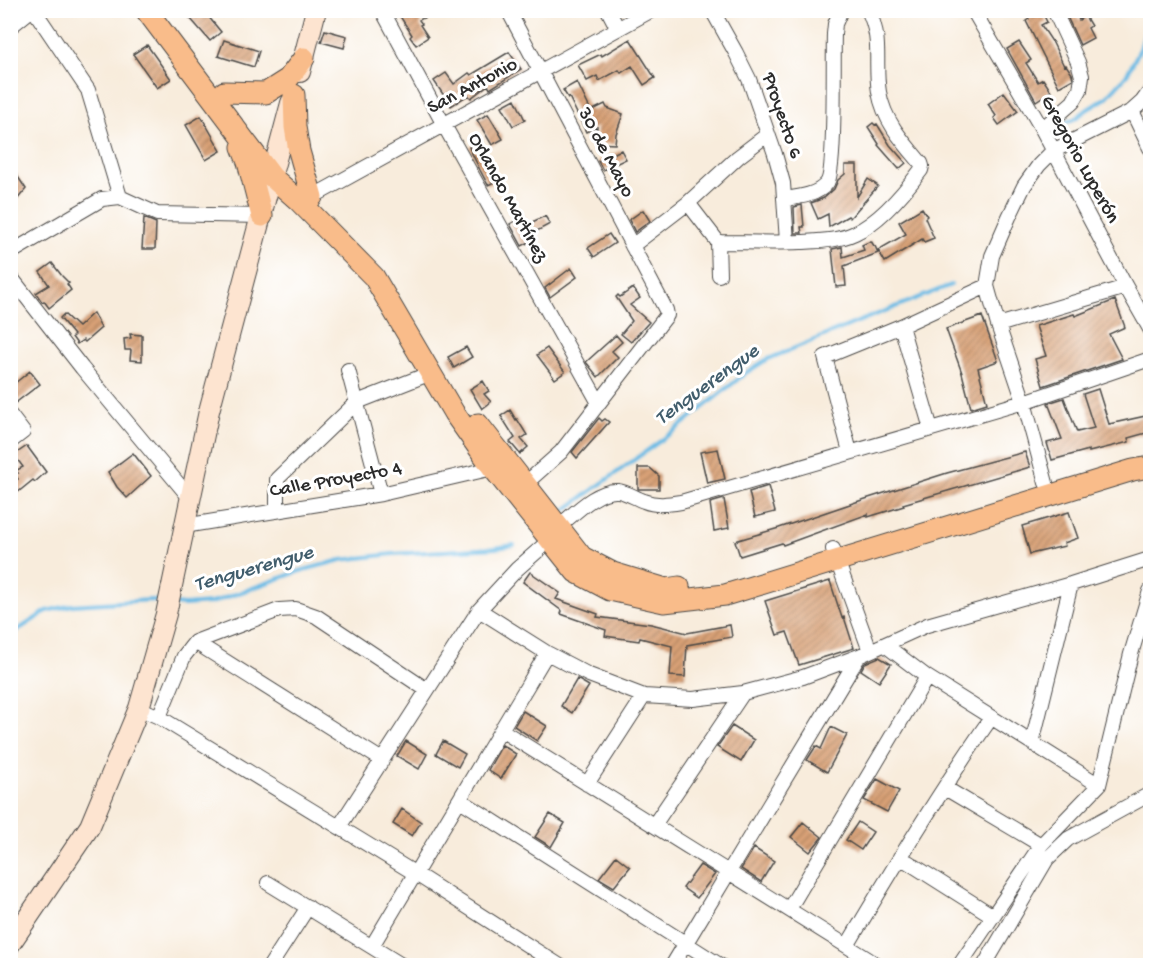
<svg xmlns="http://www.w3.org/2000/svg" width="1161" height="976" font-family="'Gochi Hand',sans-serif">
	<style>
		.lines { fill: none; stroke-linecap: round; stroke-linejoin: round }
		.stream { stroke: #6abbe5; stroke-width: 4 }
		.building { fill: url(#building-hatch) }
		.street-casing { stroke: #4a4846; stroke-width: 16 }
		.secondary-casing { stroke: #4a4846; stroke-width: 22 }
		.primary-casing { stroke: #4a4846; stroke-width: 23 }
		.street { stroke: #fff; stroke-width: 14 }
		.secondary { stroke: #fde4d0; stroke-width: 20 }
		.primary { stroke: #f9bc8a; stroke-width: 21 }
		.labels { text-anchor: middle; dominant-baseline: central; stroke-width: 6; stroke-linejoin: round; paint-order: stroke }
		.street-label { font-size: 20px; fill: #2b2b2b; stroke: #fff }
		.water-label { font-size: 21px; font-style: italic; fill: #415d6c; stroke: #fff }
	</style>
	<defs>
		<pattern id="building-hatch" width="6" height="6" patternUnits="userSpaceOnUse" patternTransform="scale(1.5)"><rect width="6" height="6" fill="#d8a076"/><path d="M-1 1l2-2M0 6l6-6M5 7l2-2" fill="none" stroke="#af8361"/></pattern>
	</defs>
	<rect width="100%" height="100%" fill="#fff"/>
	<filter id="ink" filterUnits="userSpaceOnUse"><feTurbulence type="fractalNoise" baseFrequency=".0167" numOctaves="2"/><feDisplacementMap in="SourceGraphic" scale="12" xChannelSelector="R" yChannelSelector="G"/><feConvolveMatrix kernelMatrix="1 2 1 2 8 2 1 2 1" color-interpolation-filters="sRGB"/></filter>
	<filter id="wash" filterUnits="userSpaceOnUse"><feTurbulence type="fractalNoise" baseFrequency=".008" numOctaves="4" result="noise"/><feDisplacementMap in="SourceGraphic" scale="24" xChannelSelector="R" yChannelSelector="G"/><feGaussianBlur stdDeviation="1.35" result="paint"/><feColorMatrix in="noise" values="0 0 0 0 0 0 0 0 0 0 0 0 0 0 0 0 0 1.4 0 .05"/><feComposite in="paint" operator="in"/></filter>
	<g filter="url(#wash)">
		<rect width="100%" height="100%" fill="#f8ecdc"/>
		<g class="lines">
			<path class="stream" d="M1062,124L1076,118L1088,109L1106,98L1126,76L1140,49L1150,16
				M565,510L674,431L747,372L766,360L855,323L951,285
				M174,604L184,605L211,603L300,571L341,560L393,554L496,548L514,545
				M10,635L47,611L72,605L151,600L164,602"/>
		</g>
		<g id="blocks">
			<path class="building" d="M183,10H203L221,32L210,41Z
				M396,10H440L419,20L422,24L420,25L428,37L416,45L410,37L412,35Z
				M1025,10H1041L1047,22L1041,25L1053,43L1064,66L1066,65L1072,74L1073,79L1059,87L1026,21L1029,19Z
				M1064,10H1075L1079,20L1085,16L1091,26L1088,28L1093,38L1080,45Z
				M325,30L347,36L344,48L321,42Z
				M630,39L655,78L644,85L632,66L621,73L619,70L599,81L597,76L587,81L578,65L601,54L602,56Z
				M224,40L259,51L254,67L218,56Z
				M1019,42L1031,60L1026,63L1038,82L1043,79L1051,91L1036,101L1007,49Z
				M147,45L171,79L157,88L133,54Z
				M509,52L521,69L490,89L488,85L471,98L468,95L451,106L434,81L446,73L454,84L469,73L471,75Z
				M577,82L591,111L605,104L607,108L623,114L616,134L615,144L596,143L597,127L586,132L569,97L568,98L563,90Z
				M1004,92L1018,111L999,125L994,118L996,116L988,104Z
				M515,99L525,120L513,126L502,106Z
				M488,114L503,139L492,145L477,120Z
				M201,116L221,151L206,160L186,125Z
				M873,123L875,125L877,124L890,145L906,163L899,169L878,145L879,144L868,127Z
				M481,141L490,159L487,160L497,181L488,185L480,170L469,147Z
				M621,150L626,159L603,170L598,161Z
				M10,165L26,189L10,208Z
				M845,165H857V197L868,179L878,186L850,218L848,216L829,227L828,214L818,219L811,203L824,198L834,189L838,180L845,174Z
				M802,205L804,227H801L802,233H795L794,207Z
				M922,208L927,216L925,218L934,238L924,242L922,239L885,262L878,250L906,234L899,222Z
				M643,210L650,221L635,232L629,220Z
				M524,216L528,224L545,216L550,224L533,233L535,239L522,246L510,224Z
				M144,218L156,223L155,249H142Z
				M609,234L615,243L594,257L588,248Z
				M871,241L874,246H875L878,253L844,266L846,286L836,287L832,249L842,247L843,257L864,250L862,245Z
				M52,263L62,276L69,283L67,284L71,290L49,308L44,301L42,302L36,293L49,285L40,272Z
				M571,268L577,277L550,297L545,288Z
				M633,288L640,298L630,305L649,322L631,342L621,334L632,321L616,297L618,295L620,297Z
				M1115,300L1125,327L1109,334L1122,359L1043,386L1035,359L1046,356L1036,326L1074,314L1075,316Z
				M93,313L101,328L85,342L83,340L77,344L72,337L74,335L60,318L64,314L78,327Z
				M982,316L998,361L978,368L987,403L971,408L962,373L946,329Z
				M130,334L142,335V361L130,360L131,350H125L124,339L131,338Z
				M616,335L622,342L612,351L618,357L598,377L586,362Z
				M466,347L472,357L454,368L448,357Z
				M547,348L565,372L555,379L537,355Z
				M30,371L40,384L14,404L10,399V387Z
				M483,381L489,391L484,394L491,402L482,409L470,389Z
				M1098,389L1109,424L1150,415V432L1128,438L1129,442L1089,452V450L1052,460L1047,443L1062,439L1048,403L1064,398L1077,432L1094,428L1083,394Z
				M510,410L516,420L517,419L527,435L521,439L528,447L520,454L510,442L515,438L501,416Z
				M599,418L602,421L605,419L609,422L577,458L572,452Z
				M27,446L46,472L35,482L33,480L17,493L10,484L18,479L15,474L18,473L15,471L23,467L14,455Z
				M718,449L725,479L707,483L700,452Z
				M1025,452L1030,467L903,504L904,506L868,517V514L783,545L782,543L740,556L735,541L779,528L856,502L947,473Z
				M133,453L151,476L127,498L117,487L108,472Z
				M638,468H650L659,476V489H638Z
				M768,486L775,512L755,517L749,492Z
				M724,499L729,528L714,531L710,503Z
				M1069,512L1078,538L1064,543L1065,546L1030,554L1022,526Z
				M530,572L560,593L556,599L598,614L597,617L651,624L687,633L730,625L732,637L687,645L685,677L670,676L672,646L640,638L639,641L605,636L606,630L561,614L562,611L523,582Z
				M830,581L842,618L844,617L854,648L799,665L787,632L777,635L765,601Z
				M879,657L891,664L879,682L861,670L865,663Z
				M577,679L589,686L572,713L561,706Z
				M523,711L547,726L537,741L514,726Z
				M732,726L754,740L741,762L717,747Z
				M831,727L847,735L827,772L807,760L816,746L821,749Z
				M406,741L427,754L419,769L397,756Z
				M443,741L465,754L458,767L436,754Z
				M502,745L516,754L501,779L488,770Z
				M877,779L899,791L887,812L864,800Z
				M402,809L421,822L412,836L393,824Z
				M550,814L565,823L551,847L535,837Z
				M803,822L822,837L810,852L791,837Z
				M858,822L873,832L861,850L846,840Z
				M754,848L774,861L761,882L741,869Z
				M616,856L630,867L614,887L599,878Z
				M700,865L715,874L697,898L683,888Z"/>
		</g>
	</g>
	<g filter="url(#ink)">
		<use href="#blocks" fill-opacity="0" stroke="#4a4846" stroke-width="1.5"/>
		<g class="lines">
			<defs>
				<path id="street" d="M34,10L88,90L120,197
					M382,10L444,125L599,403
					M508,10L666,310L667,315L561,452L525,484
					M608,10L618,29
					M712,10L736,53L749,79L775,154L783,183L787,242
					M973,10L1042,129L1126,287L1150,329
					M10,27L31,10
					M1132,111L1150,148
					M1042,129L1073,102L1080,90L1082,76L1078,62L1054,10
					M312,197L652,10
					M784,199C799,197 818,195 827,183C836,171 833,57 834,34L835,24L841,10
					M688,203L718,242C745,242 773,243 801,242C819,241 838,241 855,233C881,221 904,193 921,170L922,166L921,163C903,142 884,121 879,92C874,62 883,40 868,10
					M718,242L719,275
					M632,246L688,203L738,157L768,134
					M10,253L102,199L120,197L157,214L262,216
					M10,276L82,368L190,498
					M998,325L1126,287
					M901,326L931,429
					M348,370L381,494
					M10,415L23,432L10,442
					M850,452L825,357L901,326L987,286
					M1046,483L1024,402L998,325L987,286L992,256L1009,217L1024,186L1039,165L1053,151L1132,111L1142,102L1150,91
					M277,511V479L357,402L431,373
					M184,526L381,494L493,468
					M558,527C573,515 597,489 618,491C627,492 635,498 644,501C656,506 669,504 681,502L1024,402L1150,359
					M833,549L870,651
					M479,610L547,653L589,675L644,696L693,699L743,693L803,677L859,656L927,625L1071,584L1150,559
					M195,642L382,760
					M927,677L1099,785
					M139,708L159,717L416,874L560,966
					M159,717L184,656L195,642L279,610L296,609L316,616L427,690
					M501,730L879,966
					M1032,743L1071,584
					M587,784L644,696
					M945,788L1041,845
					M460,800L721,966
					M654,825L743,693
					M339,827L479,610L517,569L550,540
					M900,857L993,916
					M268,883L403,966
					M789,909L927,677L885,645
					M372,946L547,653
					M847,946C893,868 940,791 991,718
					M270,966L308,907
					M672,966L859,656
					M959,966L1041,845L1099,785L1131,654L1150,591
					M984,966L1047,859L1068,839L1150,794"/>
				<path id="secondary" d="M300,72L316,10
					M10,944L90,826L139,708L166,614L209,411L291,103"/>
				<path id="primary" d="M146,10L272,177L299,201L374,277L454,413L493,468L576,572L610,590L664,602L725,595L1133,470L1150,467
					M224,92L266,93L288,79L304,58
					M294,95L295,127L299,151L312,197
					M242,147L248,162L262,216
					M478,424L582,557L613,573L666,589L679,587"/>
			</defs>
			<use href="#street" class="street-casing"/>
			<use href="#secondary" class="secondary-casing"/>
			<use href="#primary" class="primary-casing"/>
			<use href="#street" class="street"/>
			<use href="#secondary" class="secondary"/>
			<use href="#primary" class="primary"/>
		</g>
	</g>
	<g class="labels">
		<g class="street-label">
			<text transform="translate(473 87) rotate(-28)">San Antonio</text>
			<text transform="translate(781 116) rotate(71)">Proyecto 6</text>
			<text transform="translate(605 153) rotate(62)">30 de Mayo</text>
			<text transform="translate(1079 160) rotate(61)">Gregorio Luperón</text>
			<text transform="translate(507 198) rotate(61)">Orlando Martínez</text>
			<text transform="translate(336 481) rotate(-10)">Calle Proyecto 4</text>
		</g>
		<g class="water-label">
			<text transform="translate(708 386) rotate(-36)">Tenguerengue</text>
			<text transform="translate(254 570) rotate(-16)">Tenguerengue</text>
		</g>
	</g>
	<rect width="1161" height="976" fill="none" stroke="#fff" stroke-width="36"/>
</svg>
